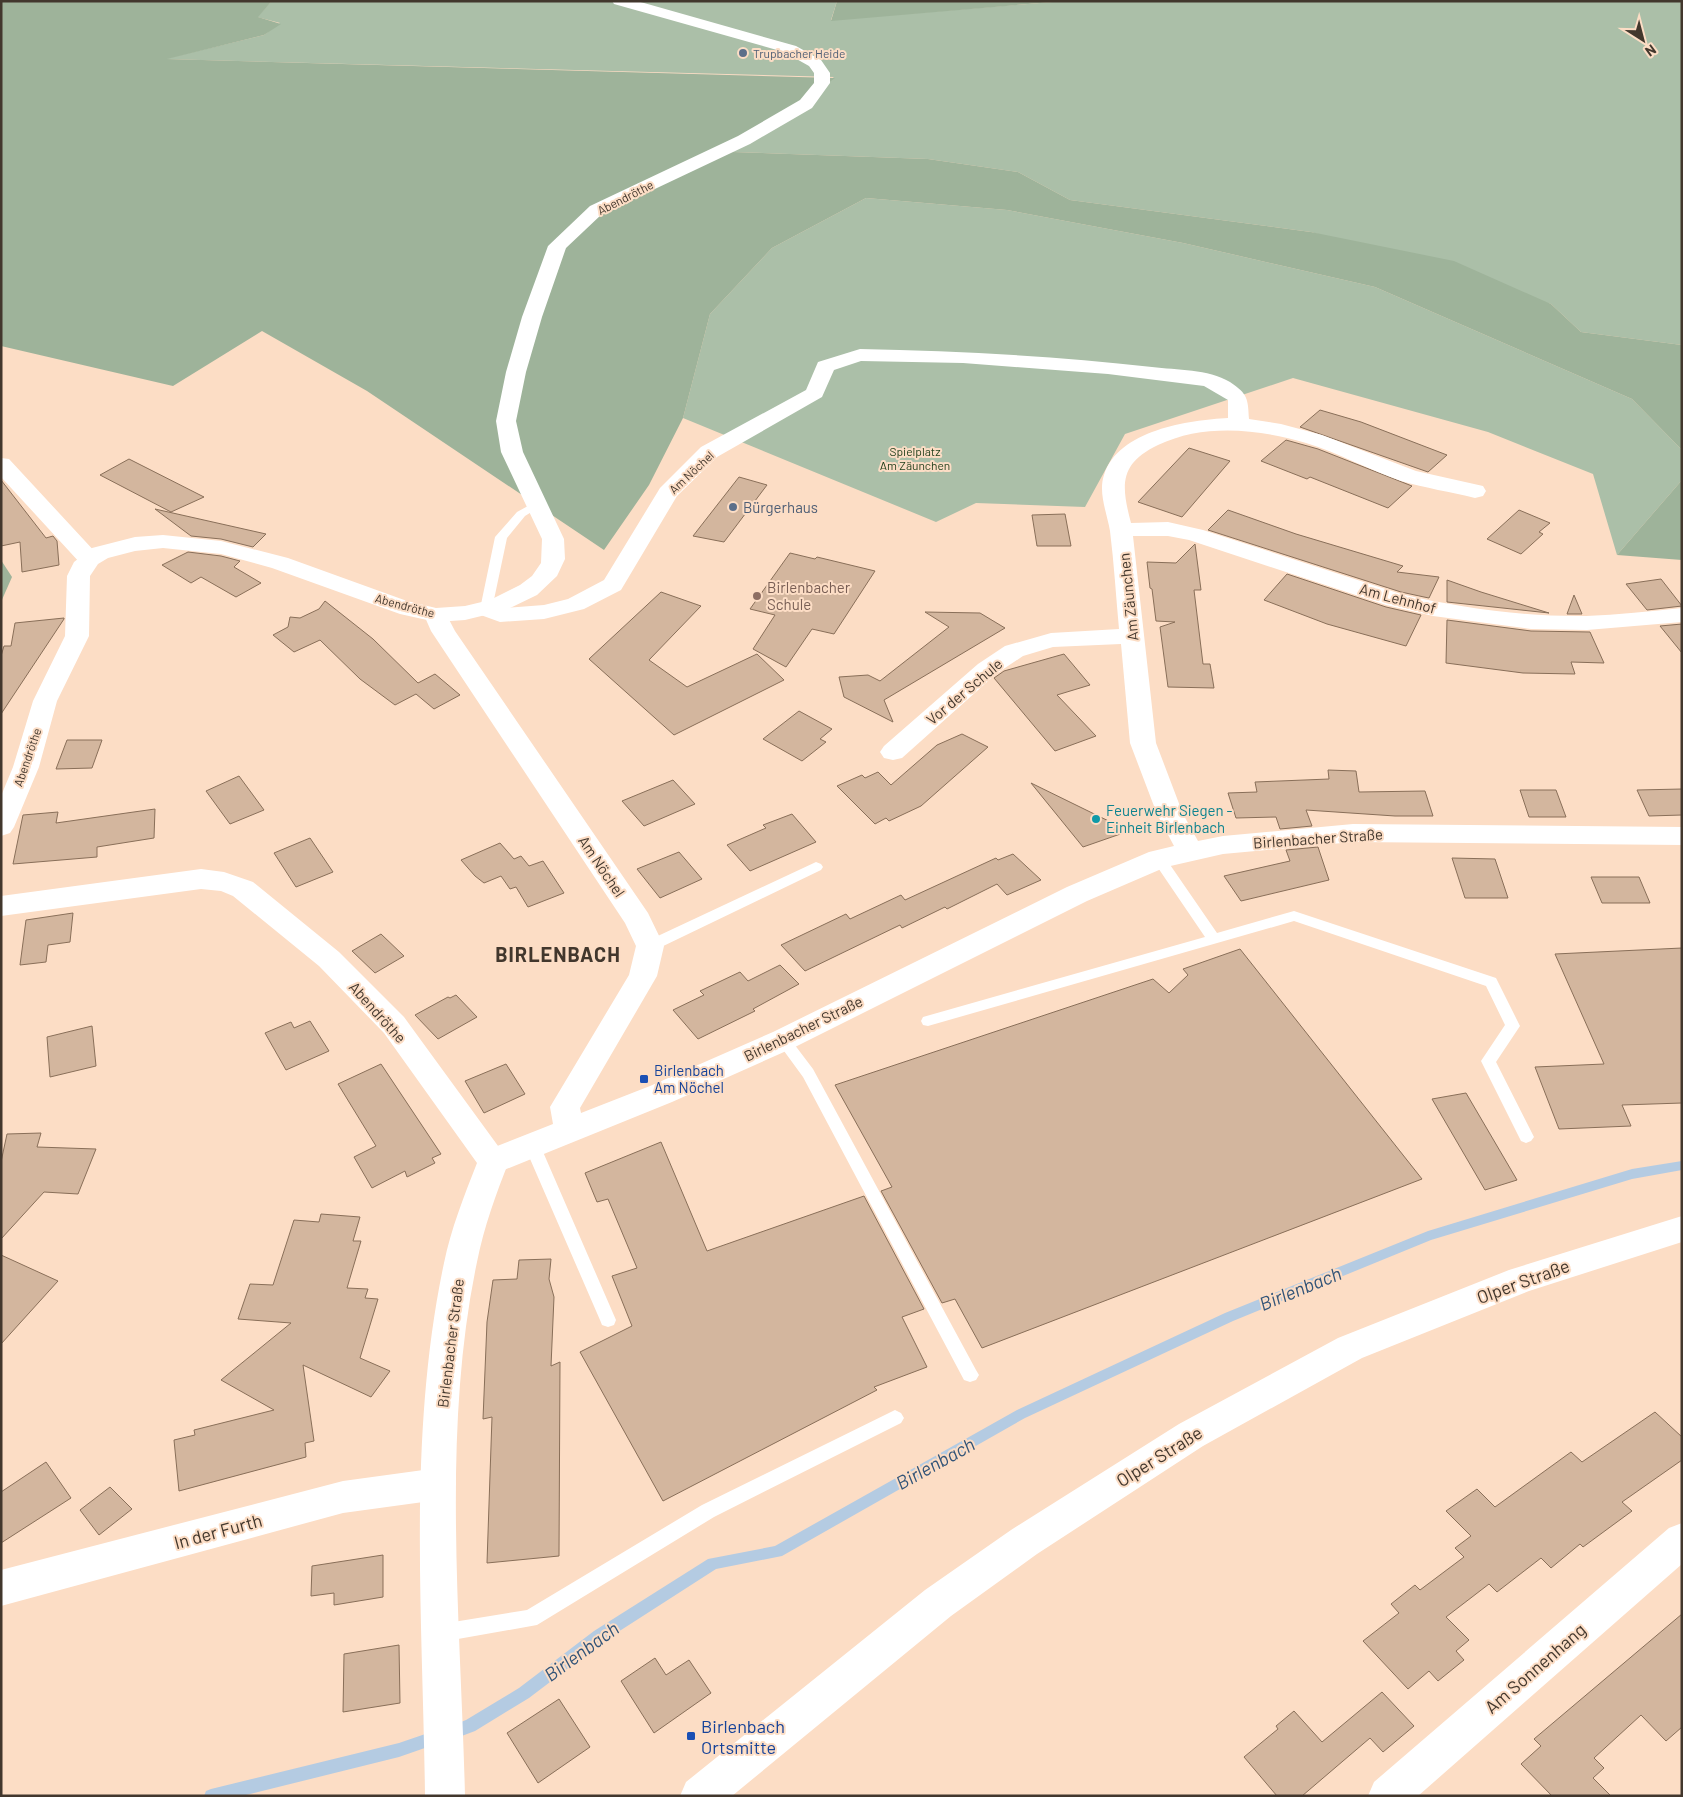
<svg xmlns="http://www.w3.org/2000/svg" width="1683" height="1797" font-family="Barlow,sans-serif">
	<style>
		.green { fill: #abbfa8 }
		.forest { fill: #9eb39a }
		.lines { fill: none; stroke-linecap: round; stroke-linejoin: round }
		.stream { fill: #b4cbe2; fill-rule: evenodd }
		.building { fill: #d3b69e; stroke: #896f59 }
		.service { fill: #fff; fill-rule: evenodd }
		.minor { fill: #fff; fill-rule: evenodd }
		.tertiary { fill: #fff; fill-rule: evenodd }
		.secondary { fill: #fff; fill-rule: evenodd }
		.service-dot { fill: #5c6f8a; stroke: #fcddc5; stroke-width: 2 }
		.education-dot { fill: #8d6e63; stroke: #fcddc5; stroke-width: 2 }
		.culture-dot { fill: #0f9aa8; stroke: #fcddc5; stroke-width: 2 }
		.transit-dot { fill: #1a4fb4; stroke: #fcddc5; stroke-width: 2 }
		.labels { text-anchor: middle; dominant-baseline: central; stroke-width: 4; stroke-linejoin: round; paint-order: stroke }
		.far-service-label { font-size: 12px; fill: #4e5e75; stroke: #fcddc5; text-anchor: start }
		.far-street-label { font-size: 12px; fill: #42372d; stroke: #fcddc5 }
		.far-park-label { font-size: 12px; fill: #1d3c18; stroke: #fcddc5 }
		.service-label { font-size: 15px; fill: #4e5e75; stroke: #fcddc5; text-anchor: start }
		.education-label { font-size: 15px; fill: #785e54; stroke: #fcddc5; text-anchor: start }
		.street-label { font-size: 15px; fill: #42372d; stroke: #fcddc5 }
		.culture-label { font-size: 15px; fill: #0d838f; stroke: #fcddc5; text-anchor: start }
		.transit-label { font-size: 15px; fill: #164399; stroke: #fcddc5; text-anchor: start }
		.near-street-label { font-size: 18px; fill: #42372d; stroke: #fcddc5 }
		.near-transit-label { font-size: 18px; fill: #164399; stroke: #fcddc5; text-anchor: start }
		.near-water-label { font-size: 19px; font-style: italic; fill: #325478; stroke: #fcddc5 }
		.district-label { font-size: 20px; font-weight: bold; letter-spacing: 1px; fill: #42372d; stroke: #fcddc5 }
	</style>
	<rect width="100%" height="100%" fill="#fcddc5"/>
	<path class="green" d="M272,1H837L831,20L1064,1H1682V345L1581,332L1551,304L1311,232L1070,200L1018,172L928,159L733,152L834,77L164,59L264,35L280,23L257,17Z
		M866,198L1007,210L1183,243L1375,287L1632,399L1682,450V480L1617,555L1593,474L1488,432L1293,378L1125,434L1085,507L976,503L936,522L683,418L710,314L772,248Z"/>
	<path class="forest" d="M1,1H272L258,17L281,24L264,35L167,59L835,78L733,152L928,159L1018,172L1070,200L1311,232L1454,261L1551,304L1581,332L1682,345V450L1632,399L1375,287L1183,243L1007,210L866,198L772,248L710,314L683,418L649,485L604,550L367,391L262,331L173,386L1,346Z
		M837,1H1064L831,21Z
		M1682,480V560L1617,555Z
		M1,560L12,577L1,602Z"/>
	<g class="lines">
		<path class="stream" d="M1682,1161V1170L1632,1179L1431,1240L1233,1321L1025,1418L782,1556L716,1569L604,1641L529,1698L475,1731L451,1740L446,1738L444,1733L446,1728L466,1720L519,1688L594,1631L708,1559L775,1546L1017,1410L1225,1313L1428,1231L1632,1169Z
			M437,1730L442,1732L444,1737L442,1742L399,1757L242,1796H204L206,1791L211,1789L399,1743Z"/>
	</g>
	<path class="building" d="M1320,410L1361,422L1447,455L1428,472L1300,427Z
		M1286,440L1318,449L1412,486L1388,508L1310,477L1307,479L1261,461Z
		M1189,448L1230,461L1182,517L1138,502Z
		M129,459L204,497L171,512L100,475Z
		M739,477L767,485L724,542L693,536Z
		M1,480L46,538L53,536L57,541L59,565L22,572L20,542L1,546Z
		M155,509L266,534L253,547L221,539L191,536Z
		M1228,510L1296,534L1403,566L1397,572L1439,577L1429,598L1424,597L1401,592L1208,530Z
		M1519,510L1550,523L1539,532L1543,534L1521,554L1487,539Z
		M1065,514L1071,546H1037L1032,515Z
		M1195,544L1201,590H1194L1203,664H1210L1214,688L1168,687L1160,627L1175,622L1156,621L1152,589L1150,588L1147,562L1176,563Z
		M188,552L221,556L240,561L234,567L261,583L236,597L201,577L191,583L162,565Z
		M790,553L815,559L817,557L875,571L834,634L812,629L786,667L753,649L775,615L750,609Z
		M1287,574L1386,607L1421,615L1406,646L1327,624L1264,600Z
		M1661,579L1682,606L1647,610L1626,584Z
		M1447,580L1481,592L1549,613L1447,602Z
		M661,592L701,606L649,660L687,687L757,654L784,680L674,735L589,659Z
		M1574,595L1582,614H1567Z
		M325,601L373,639L418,683L435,674L460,695L434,709L416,694L395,705L360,679L320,640L294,652L273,635L288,627L290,617L300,618L319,609Z
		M925,612L980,613L1005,628L884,700L893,722L844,697L839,677L868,675L880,681L949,627Z
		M64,618V619L1,714V656L4,646H11L15,623Z
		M1447,620L1531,631L1590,632L1604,663L1571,662L1575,674L1523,673L1446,663Z
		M1682,624V653L1660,626Z
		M1064,654L1090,685L1057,695L1096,736L1055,751L994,678L1004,671Z
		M799,711L832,729L820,739L826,742L802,761L763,739Z
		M962,734L988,747L921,806L889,821L886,818L875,824L837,786L862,775L865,778L878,772L891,785L937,745Z
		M67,740H102L92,768L56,769Z
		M1328,770L1356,771L1359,792L1425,791L1433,816H1395L1306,810L1312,826L1280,829L1276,817L1236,818L1228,793L1257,792L1255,782L1329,779Z
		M239,776L264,810L230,824L206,791Z
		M673,780L695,804L644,826L622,801Z
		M1031,783L1129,831L1083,847Z
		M1682,789V815L1649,816L1637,790Z
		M1520,790H1556L1566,817H1529Z
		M155,809L154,838L97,847V857L13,864L23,815L58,812L56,823Z
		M792,814L816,842L750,871L727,845L766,828L763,825Z
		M310,838L333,872L296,887L274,853Z
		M500,843L514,859L521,856L529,866L543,861L564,893L528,907L516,887L510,889L501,876L484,883L475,876L461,860Z
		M1318,847L1329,880L1241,901L1224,876L1290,861L1286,850Z
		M679,852L702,879L660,898L637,869Z
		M1013,854L1041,880L1007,895L997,884L947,909L945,907L902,928L900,925L805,971L781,945L846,914L850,919L901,895L905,900L996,858L998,860Z
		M1452,858L1495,859L1508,898H1465Z
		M1591,877H1639L1650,903H1602Z
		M73,913L70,942L48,945L46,962L20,965L26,920Z
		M381,934L404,956L375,973L352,951Z
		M1682,948V1103L1622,1105L1631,1126L1559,1129L1535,1067L1604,1064L1555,954Z
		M1240,949L1422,1179L982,1348L955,1299L942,1303L881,1191L892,1187L835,1085L1153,979L1169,993L1188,975L1183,969Z
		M780,965L799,984L753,1009L755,1011L698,1039L673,1010L704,995L700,991L740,972L748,981Z
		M456,995L477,1017L438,1039L415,1015L448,997L450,998Z
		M310,1021L329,1051L286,1070L265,1033L291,1022L294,1028Z
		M92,1026L96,1066L50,1077L47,1037Z
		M381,1064L441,1154L432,1158L435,1163L407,1177L405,1171L372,1188L354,1157L376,1146L338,1084Z
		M506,1064L525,1094L484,1113L465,1081Z
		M1466,1093L1517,1180L1485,1190L1432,1099Z
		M41,1133L37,1147L96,1149L78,1194L44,1192L1,1239V1162L7,1134Z
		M661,1142L707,1251L864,1196L924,1309L902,1317L927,1367L874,1387L877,1390L663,1501L580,1352L632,1326L612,1276L637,1268L608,1199L597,1202L585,1173Z
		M321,1214L360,1217L353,1241H361L347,1288L368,1289L365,1298L378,1299L360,1358L390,1371L371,1397L303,1365L314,1441L305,1443L306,1457L179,1491L174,1440L195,1435L194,1430L274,1410L221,1380L291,1323L238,1319L250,1284L273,1285L294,1220L319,1222Z
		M1,1255L58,1281L1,1344Z
		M551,1259L549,1279L554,1297L551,1366L560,1362L559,1556L487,1563L492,1417L483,1419L487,1322L493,1280L517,1279L519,1260Z
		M1655,1412L1682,1437V1460L1622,1502L1632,1511L1583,1547L1580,1544L1551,1568L1541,1558L1497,1592L1489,1584L1446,1617L1469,1640L1456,1651L1464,1660L1438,1681L1429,1671L1408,1689L1363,1641L1399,1613L1391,1604L1415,1585L1420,1590L1464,1557L1455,1548L1471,1536L1446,1511L1477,1489L1495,1507L1571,1452L1582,1462Z
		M46,1462L71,1498L1,1543V1492Z
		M110,1487L132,1509L99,1535L80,1510Z
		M383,1555V1597L334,1605V1593L311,1596L312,1566Z
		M1682,1614V1727L1666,1741L1641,1715L1594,1758L1604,1768L1593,1778L1611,1796H1552L1521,1764L1541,1746L1534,1739Z
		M399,1645L400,1703L343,1712L344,1654Z
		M655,1658L666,1675L689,1660L711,1693L654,1733L621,1681Z
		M1382,1692L1414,1726L1383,1752L1370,1738L1302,1796H1277L1244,1757L1278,1729L1276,1726L1294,1711L1322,1742Z
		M559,1699L590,1747L538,1783L507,1733Z"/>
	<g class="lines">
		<path class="service" d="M537,501L541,502V506L525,516L507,538L492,609L490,612H482L480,609L495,537L517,512Z
			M1159,854L1164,856L1217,933L1294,911L1496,978L1520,1026L1496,1062L1534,1137L1531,1141L1526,1143L1521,1141L1481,1061L1505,1025L1486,986L1294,921L928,1026L923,1025L921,1021L923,1017L1205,937L1152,859Z
			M816,862L821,864L823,867L821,870L655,950L650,951L643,946L645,942Z
			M783,1034L788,1036L813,1069L976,1370L979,1375L976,1380L970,1382L964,1380L803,1077L776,1040L778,1036Z
			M532,1139L537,1141L540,1145L616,1320L614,1325L608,1327L602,1325L600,1320L524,1145L527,1141Z
			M895,1410L901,1413L904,1418L901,1423L714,1517L537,1625L441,1642L434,1639L432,1633L434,1627L441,1624L527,1610L702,1505Z"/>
		<path class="minor" d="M860,349C958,351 1055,356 1152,367C1177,370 1208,369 1230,382C1248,394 1248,399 1249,419L1281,424L1322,435L1416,471L1483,486L1486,491L1483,496L1475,498C1451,492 1425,488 1401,481C1369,470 1339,453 1306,443C1259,429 1204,423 1158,445C1119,464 1121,485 1131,523L1168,522L1203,530L1401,594C1461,608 1525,617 1586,616C1618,615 1650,611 1682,608V622L1587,630L1531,629L1433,616L1386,605L1189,540L1168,536H1133L1156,743L1183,814L1198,841L1223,836L1353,824L1682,827V845L1353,842L1223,854L1166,867L1087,901L793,1048L672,1102L504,1170L493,1173L482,1170L477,1161L482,1152L553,1124L550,1107L629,975L636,946L625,923L431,631L424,615L428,610L436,608L444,610L455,631L648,913L664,946L657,976L580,1108L581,1113L650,1086L773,1032L1067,887L1149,852L1174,846L1157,814L1130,743L1121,644L1053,647L1023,656L996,674L902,758L893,760L884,758L880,752L884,746L978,664L1005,646L1051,633L1119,629C1116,597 1114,563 1110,531C1107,513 1098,493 1104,475C1118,430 1189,420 1228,418V400L1204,386L1108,374L963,363L861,361L834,370L822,397L717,457L677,496L621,590L584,609L544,619L500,622L478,614L474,609L478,604L486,602L503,608L544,605L568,599L604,580L660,488L701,447L806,390L818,362Z
			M1,458L9,459L97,554L100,559L97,564L89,566L81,564L1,477Z
			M438,1468L451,1473L456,1484L451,1495L438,1500L343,1513L1,1606V1570L343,1481Z
			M1682,1523V1564L1418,1796H1368L1374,1782L1669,1528Z"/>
		<path class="tertiary" d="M612,1H637L796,46L821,60L830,73V83L812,108L750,144L602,214L566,248L542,317L526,372L516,421L523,452L564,539L565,559L557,576L537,595L506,610L465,620L436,622L400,614L272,568L221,554L163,548L135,551L108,558L98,564L90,576L89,636L57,701L39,767L14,827L10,833L1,836V796L13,767L33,701L65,636L67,576L74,562L92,548L135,537L163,535L221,541L288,558L407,601L436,608L465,606L490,600L520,585L532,576L541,563L542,539L501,452L496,421L506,372L522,317L548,246L590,206L738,136L800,100L814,83V73L809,66L784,52L614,4Z
			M201,869L224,872L253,882L339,952L404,1017L509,1161C496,1194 484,1227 477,1262C441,1432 461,1623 465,1796H425C423,1619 407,1437 444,1263C451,1229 464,1196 477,1163L384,1033L319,966L233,896L221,891L201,889L1,916V896Z"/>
		<path class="secondary" d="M1682,1216V1242L1529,1291L1362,1358L1203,1446L1037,1554L951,1616L732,1796H680L686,1782L925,1590L1011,1530L1179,1424L1338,1338L1509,1270Z"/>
	</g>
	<g class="service-dot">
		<circle cx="743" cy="53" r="5"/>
		<circle cx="733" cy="507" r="5"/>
	</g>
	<circle class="education-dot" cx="757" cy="596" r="5"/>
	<circle class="culture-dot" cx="1096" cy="819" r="5"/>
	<g class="transit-dot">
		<rect x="639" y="1074" width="10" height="10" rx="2.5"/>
		<rect x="686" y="1731" width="10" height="10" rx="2.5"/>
	</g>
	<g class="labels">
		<g class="far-service-label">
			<text x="753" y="53">Trupbacher Heide</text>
		</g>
		<g class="far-street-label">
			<text transform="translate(625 197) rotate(-27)">Abendröthe</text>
			<text transform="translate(691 472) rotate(-43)">Am Nöchel</text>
			<text transform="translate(405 605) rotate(15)">Abendröthe</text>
			<text transform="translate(27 757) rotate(-71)">Abendröthe</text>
		</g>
		<g class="far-park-label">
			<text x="915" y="451">Spielplatz<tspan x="915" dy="14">Am Zäunchen</tspan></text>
		</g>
		<g class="service-label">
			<text x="743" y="507">Bürgerhaus</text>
		</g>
		<g class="education-label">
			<text x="767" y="587">Birlenbacher<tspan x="767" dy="17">Schule</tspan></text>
		</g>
		<g class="street-label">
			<text transform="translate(1128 597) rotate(-96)">Am Zäunchen</text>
			<text transform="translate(1398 598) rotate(15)">Am Lehnhof</text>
			<text transform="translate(964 691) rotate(-40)">Vor der Schule</text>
			<text transform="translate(1318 838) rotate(-4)">Birlenbacher Straße</text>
			<text transform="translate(602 866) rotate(56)">Am Nöchel</text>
			<text transform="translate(378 1012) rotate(48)">Abendröthe</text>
			<text transform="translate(803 1028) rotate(-26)">Birlenbacher Straße</text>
			<text transform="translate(450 1343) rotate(-83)">Birlenbacher Straße</text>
		</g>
		<g class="culture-label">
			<text x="1106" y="810">Feuerwehr Siegen -<tspan x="1106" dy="17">Einheit Birlenbach</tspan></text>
		</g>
		<g class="transit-label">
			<text x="654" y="1070">Birlenbach<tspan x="654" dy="17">Am Nöchel</tspan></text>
		</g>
		<g class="near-street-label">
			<text transform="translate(1523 1281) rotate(-20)">Olper Straße</text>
			<text transform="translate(1159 1456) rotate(-32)">Olper Straße</text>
			<text transform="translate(218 1531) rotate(-15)">In der Furth</text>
			<text transform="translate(1535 1668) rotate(-41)">Am Sonnenhang</text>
		</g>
		<g class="near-transit-label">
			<text x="701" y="1726">Birlenbach<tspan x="701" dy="21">Ortsmitte</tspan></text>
		</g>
		<g class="near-water-label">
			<text transform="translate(1300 1288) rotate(-22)">Birlenbach</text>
			<text transform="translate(935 1463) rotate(-29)">Birlenbach</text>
			<text transform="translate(581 1651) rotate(-36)">Birlenbach</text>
		</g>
		<g class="district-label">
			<text x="558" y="954">BIRLENBACH</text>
		</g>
	</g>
	<rect width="1683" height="1797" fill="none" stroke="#42372d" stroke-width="5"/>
	<g transform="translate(1643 40) rotate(144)" stroke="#fcddc5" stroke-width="4" paint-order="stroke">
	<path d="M0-4L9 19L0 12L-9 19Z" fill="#42372d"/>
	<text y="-8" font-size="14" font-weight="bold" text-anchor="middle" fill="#42372d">N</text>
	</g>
</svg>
